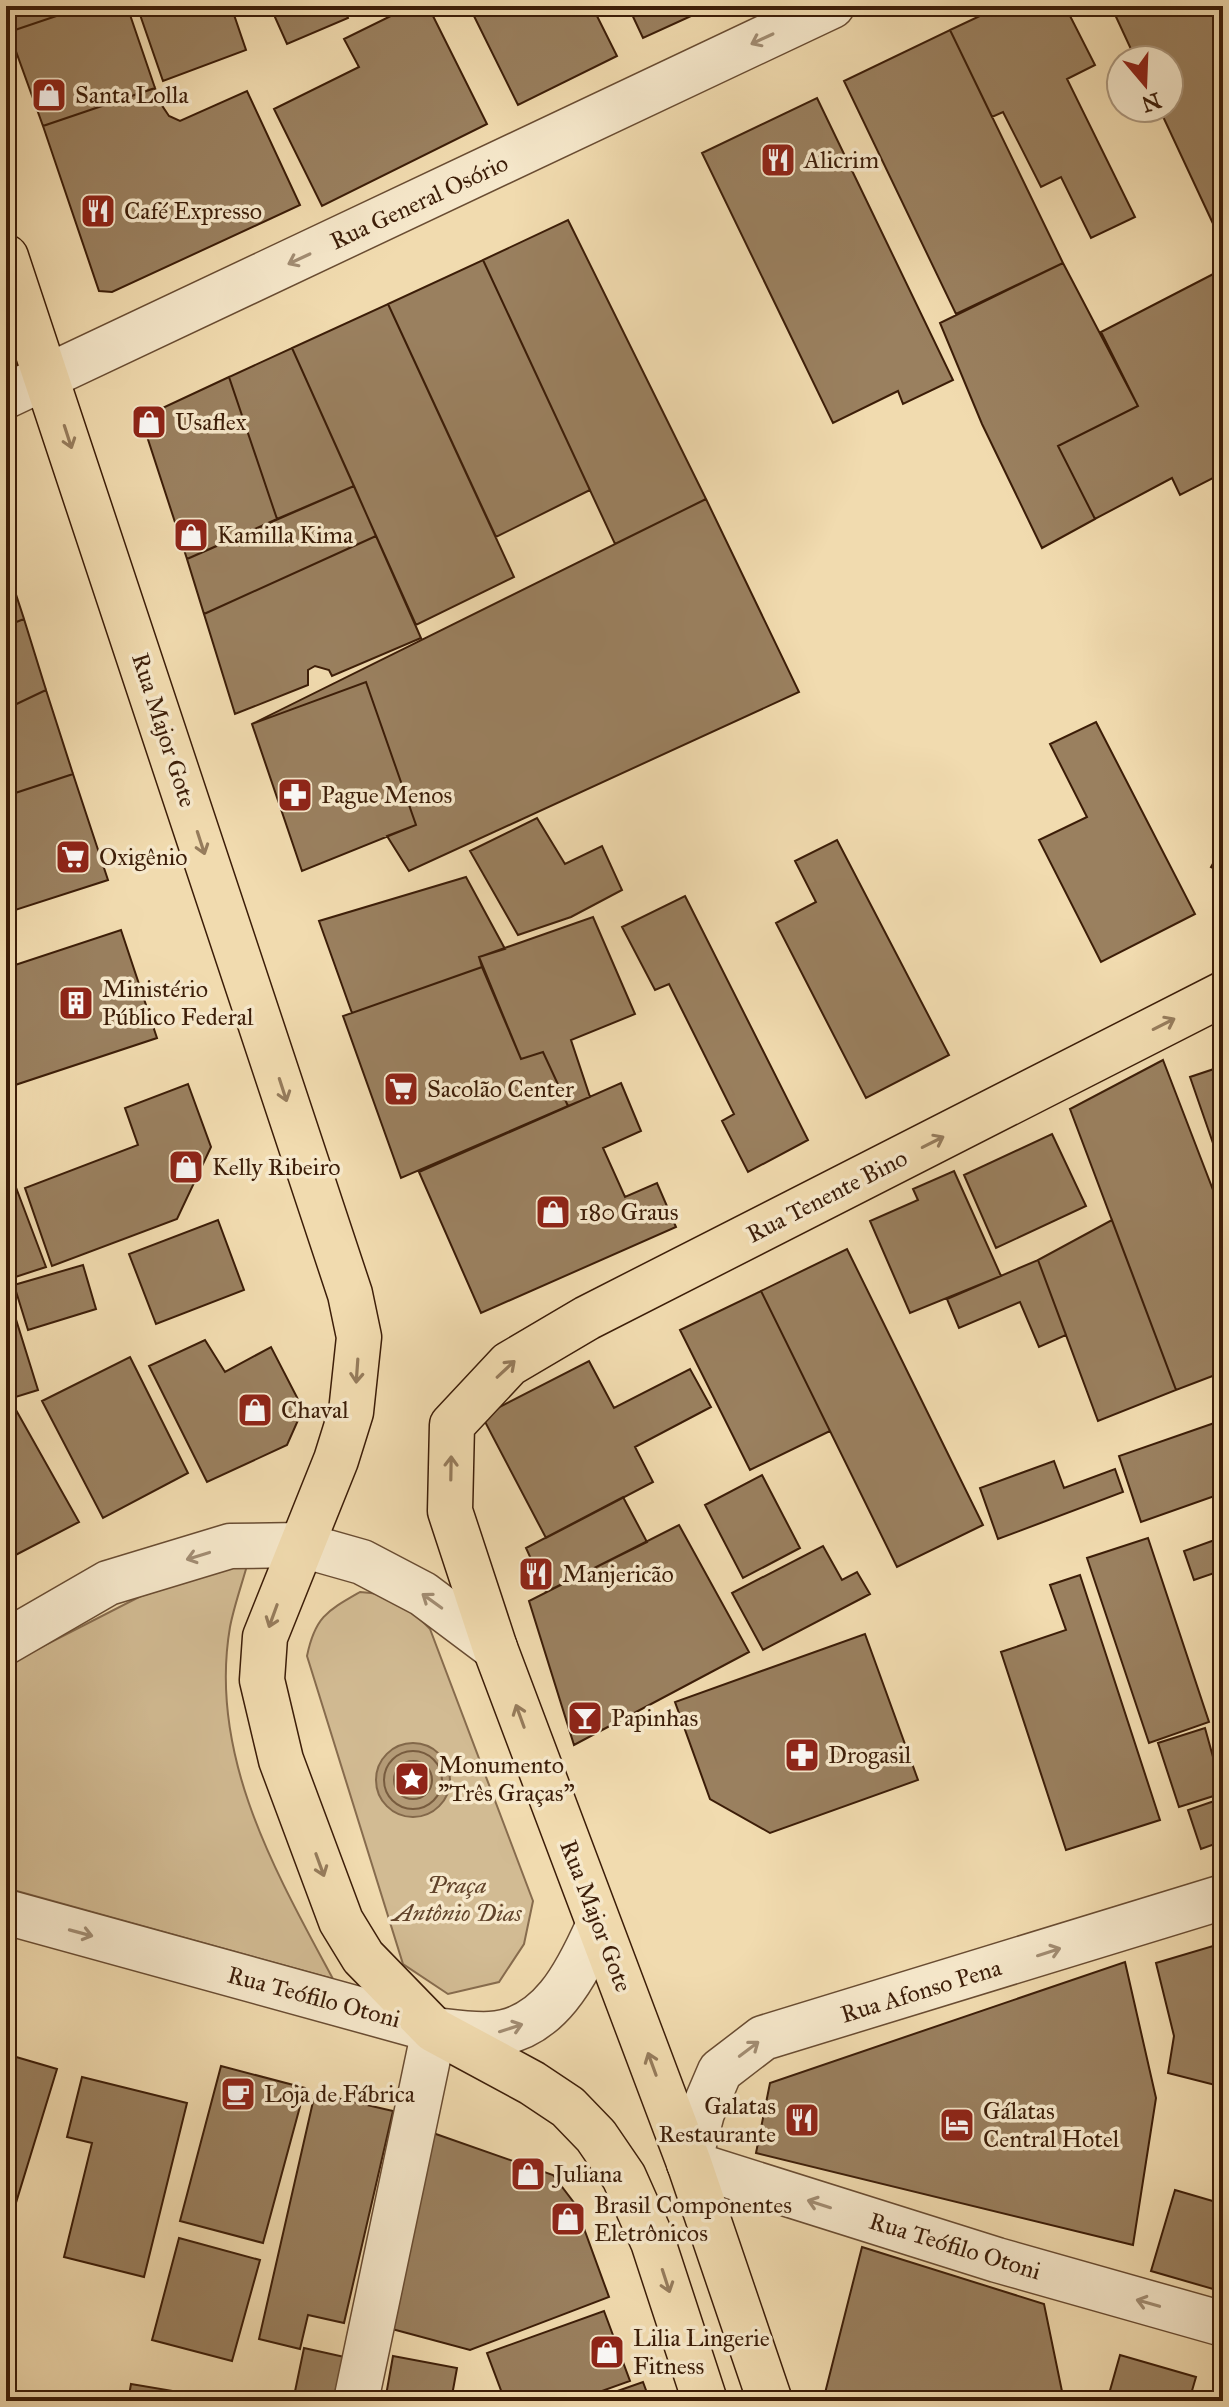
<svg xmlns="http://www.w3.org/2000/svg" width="1229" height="2407" font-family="'IM FELL Great Primer',serif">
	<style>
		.green { fill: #d2bb93; stroke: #876c4e; stroke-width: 2 }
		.water { fill: #b39a76; stroke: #83684a; stroke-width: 2 }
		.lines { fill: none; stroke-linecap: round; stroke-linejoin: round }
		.shore { stroke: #785c3f; stroke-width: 2 }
		.building { fill: #9a805f; stroke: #3c1d08; stroke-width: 2 }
		.minor-casing { stroke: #694c32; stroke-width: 47 }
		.tertiary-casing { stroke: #694c32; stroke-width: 47 }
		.primary-casing { stroke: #3c1d08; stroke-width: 47 }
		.minor { stroke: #f6e8cb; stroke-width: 44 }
		.tertiary { stroke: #f6e8cb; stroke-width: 44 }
		.primary { stroke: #f1dbaf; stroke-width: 44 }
		.oneway { stroke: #a28d73 }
		.oneway2 { stroke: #967c5c }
		.labels { text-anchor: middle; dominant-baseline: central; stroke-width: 7; stroke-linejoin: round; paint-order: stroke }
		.poi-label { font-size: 24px; fill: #3c1d08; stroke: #f6e8cb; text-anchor: start }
		.street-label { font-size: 24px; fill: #3c1d08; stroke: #f6e8cb }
		.park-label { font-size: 24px; font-style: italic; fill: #62442b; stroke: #f6e8cb }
	</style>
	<rect width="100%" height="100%" fill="#f1dbaf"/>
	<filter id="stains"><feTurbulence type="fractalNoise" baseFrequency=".0025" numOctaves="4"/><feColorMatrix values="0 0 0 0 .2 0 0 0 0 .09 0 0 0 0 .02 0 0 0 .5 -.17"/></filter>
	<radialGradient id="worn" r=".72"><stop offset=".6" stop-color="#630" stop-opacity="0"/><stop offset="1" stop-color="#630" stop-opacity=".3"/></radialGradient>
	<path class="green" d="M248,1562C242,1584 234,1606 230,1627C208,1755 275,1871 333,1979L6,1888V1665L141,1596Z
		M360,1592C393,1593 407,1606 430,1629L533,1901L524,1944L499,1982L448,1994L403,1964L307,1656C315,1617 327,1611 360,1592Z"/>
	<path class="water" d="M376 1780a37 37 0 1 1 74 0a37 37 0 1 1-74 0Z"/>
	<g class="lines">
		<path class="shore" d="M384 1780a29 29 0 1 1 58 0a29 29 0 1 1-58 0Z
			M394 1780a19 19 0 1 1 38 0a19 19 0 1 1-38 0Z"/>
	</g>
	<path class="building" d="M6,6H86L9,32Z
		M86,6H127L155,88L43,126L9,32Z
		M137,6H231L246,50L163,81Z
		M270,6H343L348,18L287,44Z
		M411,6H428L487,124L322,206L274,109L359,67L344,39Z
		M469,6H592L617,56L518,105Z
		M628,6H713L643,38Z
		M1001,6H1065L1095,65L1067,79L1135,217L1091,238L1061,177L1041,187L1003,112L992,117L950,30Z
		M1111,6H1223V245L1159,108H1169V60H1136Z
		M950,30L1063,263L956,314L844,81Z
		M155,88L161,104L169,116L180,121L247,91L300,205L112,292L99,291L43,126Z
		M817,98L953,380L903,404L898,391L833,423L702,153Z
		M568,220L706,499L615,544L483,260Z
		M483,260L590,490L496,537L388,304Z
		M1063,263L1138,406L1058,446L1095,519L1042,548L982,424L940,323Z
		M1223,269V473L1180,495L1172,478L1095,519L1058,446L1138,406L1101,332Z
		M388,304L514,577L416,625L292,348Z
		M292,348L354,486L277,519L229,377Z
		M229,377L277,519L187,559L141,418Z
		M354,486L376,536L204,614L187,559Z
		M706,499L799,692L409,871L387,836L416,825L366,682L252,724Z
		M376,536L421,638L332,676L329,670L315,666L308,670V685L235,714L204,614Z
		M6,564L24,619L6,626Z
		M24,619L46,690L6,709V626Z
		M366,682L416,825L302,871L252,724Z
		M46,690L73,774L6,796V709Z
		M1096,722L1195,914L1101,962L1039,840L1087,817L1050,744Z
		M73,774L108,880L6,913V796Z
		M537,818L565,864L602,846L622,890L571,917L518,935L470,851Z
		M837,840L949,1055L866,1098L776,923L816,902L795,861Z
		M1223,846V873L1211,867Z
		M466,877L505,949L479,957L482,967L352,1013L319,921Z
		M685,896L808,1140L748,1172L722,1121L734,1114L669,984L655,990L622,927Z
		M593,917L635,1014L571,1040L590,1097L568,1106L543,1052L521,1059L479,957Z
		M121,930L157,1038L6,1088V968Z
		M482,967L521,1059L543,1052L568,1106L401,1178L343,1016Z
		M1163,1060L1223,1216V1372L1176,1390L1070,1109Z
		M1223,1066V1172L1190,1077Z
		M621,1083L641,1131L603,1148L625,1197L657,1183L676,1227L481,1313L419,1172Z
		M188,1084L211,1147L177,1219L52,1266L25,1188L138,1145L125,1108Z
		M1052,1134L1086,1206L996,1248L964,1175Z
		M6,1161L46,1267L6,1280Z
		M954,1171L1001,1276L910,1313L870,1221L918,1200L913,1189Z
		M218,1220L244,1290L156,1324L129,1254Z
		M1112,1220L1176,1390L1098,1421L1038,1260Z
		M847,1249L983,1525L897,1567L761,1291Z
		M1038,1260L1066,1335L1039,1347L1020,1302L959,1328L947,1299Z
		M83,1265L96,1309L28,1330L14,1285Z
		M761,1291L830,1431L750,1470L680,1330Z
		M14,1313L38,1390L6,1400V1316Z
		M205,1340L225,1372L271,1347L303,1409L287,1445L207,1482L149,1366Z
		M130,1357L188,1473L103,1518L42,1401Z
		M589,1361L614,1408L690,1369L711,1407L635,1447L653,1482L546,1538L482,1416Z
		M16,1410L79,1522L6,1560V1413Z
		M1223,1420V1493L1141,1522L1119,1456Z
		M1054,1461L1064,1488L1115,1469L1123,1492L998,1539L980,1488Z
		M762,1475L800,1548L743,1578L705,1505Z
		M623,1497L647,1542L546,1592L526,1548Z
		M679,1525L749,1652L574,1745L529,1601Z
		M1223,1537V1570L1194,1580L1184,1551Z
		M1148,1538L1209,1722L1149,1743L1087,1558Z
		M823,1546L842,1580L857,1572L870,1594L763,1650L732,1593Z
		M1080,1575L1160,1820L1066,1850L1001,1652L1066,1630L1050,1585Z
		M865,1634L918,1780L770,1833L710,1799L675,1702Z
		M1205,1728L1223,1793L1179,1807L1158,1743Z
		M1223,1798V1841L1201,1849L1188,1810Z
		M1223,1943V2087L1168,2073L1174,2036L1156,1963Z
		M1125,1962L1156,2098L1133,2245L756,2153L770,2083Z
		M6,2054L57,2069L11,2219L6,2218Z
		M221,2066L305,2088L263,2243L180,2221Z
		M82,2077L187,2103L144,2277L64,2257L92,2143L67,2137Z
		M315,2093L393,2111L344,2323L308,2315L300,2349L259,2339Z
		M433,2133L553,2175L575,2204L609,2297L470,2350L392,2329Z
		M1175,2190L1223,2204L1220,2291L1151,2271Z
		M179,2238L260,2260L232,2361L152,2340Z
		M862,2247L1044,2304L1064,2401H823Z
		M604,2311L630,2381L574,2401H505L487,2353Z
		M304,2348L349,2358L340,2401H293Z
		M1120,2355L1196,2377L1189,2401H1107Z
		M393,2356L457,2368L451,2401H385Z
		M643,2382L650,2401H589Z
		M131,2384L179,2392L178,2401H128Z"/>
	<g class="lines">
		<defs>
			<path id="minor" d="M6,396L832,6
				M6,1642L108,1583L230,1546L302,1545L362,1562L423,1594L495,1648
				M6,1912L434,2030C452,2032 471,2035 490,2034C549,2031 577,1973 598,1926
				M689,2163L702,2113L720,2071L763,2038L1223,1897
				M356,2401L434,2030"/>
			<path id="tertiary" d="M689,2163L997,2260L1223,2324"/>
			<path id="primary" d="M6,257L350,1294L359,1337L351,1412L336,1460L265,1637L262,1680L281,1760L341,1921L363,1957L434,2030L532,2083L568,2107L596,2136L624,2177L653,2242L705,2401
				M770,2401L689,2163L495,1648L450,1511L452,1425L509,1364L587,1318L1223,994"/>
		</defs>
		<use href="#minor" class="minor-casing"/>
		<use href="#tertiary" class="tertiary-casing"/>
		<use href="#primary" class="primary-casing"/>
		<use href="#minor" class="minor"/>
		<use href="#tertiary" class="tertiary"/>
		<use href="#primary" class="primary"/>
	</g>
	<defs><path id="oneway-shaft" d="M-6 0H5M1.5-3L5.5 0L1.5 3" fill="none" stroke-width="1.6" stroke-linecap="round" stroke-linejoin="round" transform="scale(2)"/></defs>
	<g class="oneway">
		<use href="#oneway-shaft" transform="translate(762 39) rotate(155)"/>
		<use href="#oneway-shaft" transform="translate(299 259) rotate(155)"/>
		<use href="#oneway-shaft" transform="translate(198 1556) rotate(163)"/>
		<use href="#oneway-shaft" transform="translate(432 1601) rotate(-144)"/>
		<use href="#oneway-shaft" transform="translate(81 1933) rotate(15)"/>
		<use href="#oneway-shaft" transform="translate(1049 1952) rotate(-18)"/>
		<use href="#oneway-shaft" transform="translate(511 2028) rotate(-18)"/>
		<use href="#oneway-shaft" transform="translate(749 2049) rotate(-37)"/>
		<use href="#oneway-shaft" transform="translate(819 2204) rotate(-162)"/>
		<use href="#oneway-shaft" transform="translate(1148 2303) rotate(-164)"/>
	</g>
	<g class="oneway2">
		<use href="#oneway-shaft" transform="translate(68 437) rotate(72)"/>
		<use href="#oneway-shaft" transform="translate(201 843) rotate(72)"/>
		<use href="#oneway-shaft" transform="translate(1164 1024) rotate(-27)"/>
		<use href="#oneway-shaft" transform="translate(283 1090) rotate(72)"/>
		<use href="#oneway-shaft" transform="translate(933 1142) rotate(-27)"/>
		<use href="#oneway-shaft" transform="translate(506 1369) rotate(-43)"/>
		<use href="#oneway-shaft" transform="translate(357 1371) rotate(94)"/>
		<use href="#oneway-shaft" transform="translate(451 1468) rotate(-89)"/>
		<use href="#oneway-shaft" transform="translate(273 1616) rotate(110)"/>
		<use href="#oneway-shaft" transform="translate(520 1716) rotate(-110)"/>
		<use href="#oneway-shaft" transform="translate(320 1865) rotate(70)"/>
		<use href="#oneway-shaft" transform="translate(652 2064) rotate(-110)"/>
		<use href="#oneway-shaft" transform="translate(666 2281) rotate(72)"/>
	</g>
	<defs>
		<symbol id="shop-square" viewBox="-11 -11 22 22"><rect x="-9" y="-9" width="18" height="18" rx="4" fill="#8f2418" stroke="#f6e8cb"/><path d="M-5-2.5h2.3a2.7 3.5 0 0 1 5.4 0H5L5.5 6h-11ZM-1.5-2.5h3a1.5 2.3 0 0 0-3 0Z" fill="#fff"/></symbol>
		<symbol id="restaurant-square" viewBox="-11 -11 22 22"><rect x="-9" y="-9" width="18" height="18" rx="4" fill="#8f2418" stroke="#f6e8cb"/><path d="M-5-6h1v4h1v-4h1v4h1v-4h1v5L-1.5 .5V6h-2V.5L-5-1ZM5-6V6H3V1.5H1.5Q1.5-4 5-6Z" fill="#fff"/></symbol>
		<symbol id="pharmacy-square" viewBox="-11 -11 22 22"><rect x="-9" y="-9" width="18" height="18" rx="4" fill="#8f2418" stroke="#f6e8cb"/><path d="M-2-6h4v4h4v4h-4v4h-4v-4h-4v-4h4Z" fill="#fff"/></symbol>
		<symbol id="supermarket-square" viewBox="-11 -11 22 22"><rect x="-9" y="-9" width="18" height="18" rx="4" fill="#8f2418" stroke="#f6e8cb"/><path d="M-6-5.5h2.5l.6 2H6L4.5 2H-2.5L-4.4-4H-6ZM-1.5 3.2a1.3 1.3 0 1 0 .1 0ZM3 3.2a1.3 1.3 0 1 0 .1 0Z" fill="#fff"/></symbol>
		<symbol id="building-square" viewBox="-11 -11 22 22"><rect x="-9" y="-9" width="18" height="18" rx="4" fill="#8f2418" stroke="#f6e8cb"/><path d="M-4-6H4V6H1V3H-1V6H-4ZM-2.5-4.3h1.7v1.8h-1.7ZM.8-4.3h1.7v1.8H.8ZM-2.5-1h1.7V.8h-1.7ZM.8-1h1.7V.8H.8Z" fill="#fff"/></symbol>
		<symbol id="bar-square" viewBox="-11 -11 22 22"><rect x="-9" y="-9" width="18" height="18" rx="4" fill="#8f2418" stroke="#f6e8cb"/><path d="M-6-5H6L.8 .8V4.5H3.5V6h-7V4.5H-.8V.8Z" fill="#fff"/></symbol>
		<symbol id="sight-square" viewBox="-11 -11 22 22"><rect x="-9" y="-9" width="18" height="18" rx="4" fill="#8f2418" stroke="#f6e8cb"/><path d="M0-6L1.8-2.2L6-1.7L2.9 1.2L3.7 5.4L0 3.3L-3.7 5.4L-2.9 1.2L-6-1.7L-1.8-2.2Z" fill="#fff"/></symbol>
		<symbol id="cafe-square" viewBox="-11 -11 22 22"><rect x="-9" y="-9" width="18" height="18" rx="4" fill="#8f2418" stroke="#f6e8cb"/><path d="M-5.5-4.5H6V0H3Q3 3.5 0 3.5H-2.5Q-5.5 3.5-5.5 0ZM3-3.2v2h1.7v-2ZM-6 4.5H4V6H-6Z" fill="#fff"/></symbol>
		<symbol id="hotel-square" viewBox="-11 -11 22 22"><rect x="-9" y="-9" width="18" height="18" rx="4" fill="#8f2418" stroke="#f6e8cb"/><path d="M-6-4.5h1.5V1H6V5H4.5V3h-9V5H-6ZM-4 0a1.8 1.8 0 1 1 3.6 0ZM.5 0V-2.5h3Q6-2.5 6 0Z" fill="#fff"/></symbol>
	</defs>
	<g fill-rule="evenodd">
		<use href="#shop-square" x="29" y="75" width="40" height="40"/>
		<use href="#restaurant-square" x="758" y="140" width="40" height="40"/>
		<use href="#restaurant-square" x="78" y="191" width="40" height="40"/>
		<use href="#shop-square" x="129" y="402" width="40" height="40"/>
		<use href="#shop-square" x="171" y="515" width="40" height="40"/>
		<use href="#pharmacy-square" x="275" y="775" width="40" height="40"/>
		<use href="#supermarket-square" x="53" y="837" width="40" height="40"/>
		<use href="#building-square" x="56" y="983" width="40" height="40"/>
		<use href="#supermarket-square" x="381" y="1069" width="40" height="40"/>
		<use href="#shop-square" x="166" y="1147" width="40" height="40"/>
		<use href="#shop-square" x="533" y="1192" width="40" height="40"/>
		<use href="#shop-square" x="235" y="1390" width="40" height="40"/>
		<use href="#restaurant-square" x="516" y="1554" width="40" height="40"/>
		<use href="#bar-square" x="565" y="1698" width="40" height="40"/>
		<use href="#pharmacy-square" x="782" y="1735" width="40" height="40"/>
		<use href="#sight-square" x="392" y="1759" width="40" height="40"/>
		<use href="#cafe-square" x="218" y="2074" width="40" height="40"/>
		<use href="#restaurant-square" x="782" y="2100" width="40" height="40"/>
		<use href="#hotel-square" x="937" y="2105" width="40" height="40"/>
		<use href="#shop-square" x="508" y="2154" width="40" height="40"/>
		<use href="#shop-square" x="548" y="2199" width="40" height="40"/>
		<use href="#shop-square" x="587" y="2332" width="40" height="40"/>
	</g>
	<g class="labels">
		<g class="poi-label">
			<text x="75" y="95">Santa Lolla</text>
			<text x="804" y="160">Alicrim</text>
			<text x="124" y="211">Café Expresso</text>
			<text x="175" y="422">Usaflex</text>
			<text x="217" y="535">Kamilla Kima</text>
			<text x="321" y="795">Pague Menos</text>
			<text x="99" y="857">Oxigênio</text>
			<text x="102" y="989">Ministério<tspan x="102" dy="28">Público Federal</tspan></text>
			<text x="427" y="1089">Sacolão Center</text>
			<text x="212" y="1167">Kelly Ribeiro</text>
			<text x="579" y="1212">180 Graus</text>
			<text x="281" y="1410">Chaval</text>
			<text x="562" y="1574">Manjericão</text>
			<text x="611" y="1718">Papinhas</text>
			<text x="828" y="1755">Drogasil</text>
			<text x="438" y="1765">Monumento<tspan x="438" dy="28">"Três Graças"</tspan></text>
			<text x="264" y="2094">Loja de Fábrica</text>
			<text x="776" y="2106" text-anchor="end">Galatas<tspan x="776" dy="28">Restaurante</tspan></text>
			<text x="983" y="2111">Gálatas<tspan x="983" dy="28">Central Hotel</tspan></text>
			<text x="554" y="2174">Juliana</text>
			<text x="594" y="2205">Brasil Componentes<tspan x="594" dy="28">Eletrônicos</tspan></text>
			<text x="633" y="2338">Lilia Lingerie<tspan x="633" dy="28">Fitness</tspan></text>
		</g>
		<g class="street-label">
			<text transform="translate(419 202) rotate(-25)">Rua General Osório</text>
			<text transform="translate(164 730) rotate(72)">Rua Major Gote</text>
			<text transform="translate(827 1196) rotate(-27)">Rua Tenente Bino</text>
			<text transform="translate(596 1916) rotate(69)">Rua Major Gote</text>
			<text transform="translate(921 1991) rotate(-17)">Rua Afonso Pena</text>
			<text transform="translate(314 1997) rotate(15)">Rua Teófilo Otoni</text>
			<text transform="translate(955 2246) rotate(17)">Rua Teófilo Otoni</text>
		</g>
		<g class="park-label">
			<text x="457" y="1885">Praça<tspan x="457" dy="28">Antônio Dias</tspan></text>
		</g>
	</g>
	<rect width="1229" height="2407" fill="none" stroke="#f1dbaf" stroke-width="32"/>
	<rect x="8" y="8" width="1213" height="2391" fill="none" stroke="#3c1d08" stroke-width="4"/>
	<rect x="16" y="16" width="1197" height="2375" fill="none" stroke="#3c1d08" stroke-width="2"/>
	<g transform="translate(1145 84) rotate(161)"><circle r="38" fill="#f6e8cb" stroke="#ac977d" stroke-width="2"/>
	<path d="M0-6L14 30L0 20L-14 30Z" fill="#8f2418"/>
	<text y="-12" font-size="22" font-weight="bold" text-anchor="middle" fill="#3c1d08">N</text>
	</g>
	<rect width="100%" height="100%" filter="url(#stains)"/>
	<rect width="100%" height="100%" fill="url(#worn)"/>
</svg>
